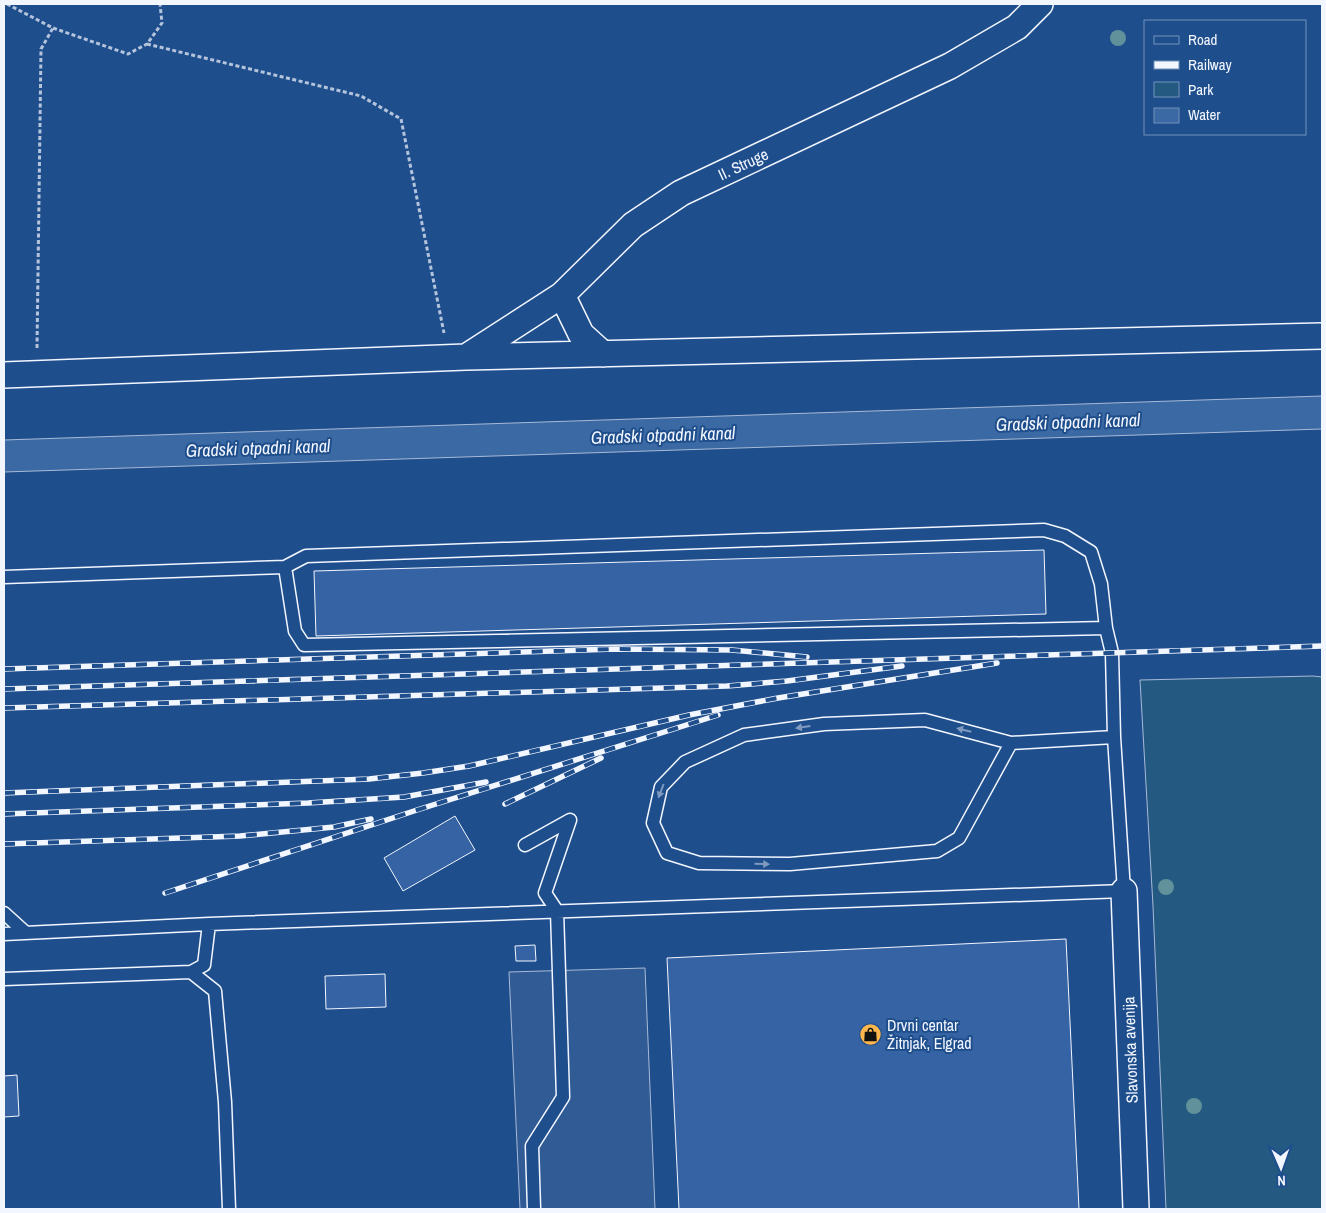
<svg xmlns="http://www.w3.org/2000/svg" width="1326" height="1213" font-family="'Archivo Narrow',sans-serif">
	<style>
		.green { fill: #245a82; stroke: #a8bbd7 }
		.parking { fill: #305b95; stroke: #a8bbd7 }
		.water { fill: #3b69a3; stroke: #a8bbd7 }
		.building { fill: #3563a3; stroke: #f2f6ff }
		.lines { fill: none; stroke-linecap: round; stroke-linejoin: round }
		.service-casing { stroke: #f2f6ff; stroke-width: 15 }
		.minor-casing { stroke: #f2f6ff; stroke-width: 28 }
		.path { stroke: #b3c4dc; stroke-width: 3; stroke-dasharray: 4 2.5; stroke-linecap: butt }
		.service { stroke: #1f4e8c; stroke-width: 12 }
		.minor { stroke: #1f4e8c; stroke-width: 25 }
		.rail-casing { stroke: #f2f6ff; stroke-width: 5.5 }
		.rail { stroke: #1f4e8c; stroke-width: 4; stroke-dasharray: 11; stroke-linecap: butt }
		.tree { fill: #61919a }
		.oneway { fill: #7e9ac0 }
		.labels { text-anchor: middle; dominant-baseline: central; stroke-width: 4; stroke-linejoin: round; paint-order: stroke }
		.street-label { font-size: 16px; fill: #f2f6ff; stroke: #1f4e8c }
		.poi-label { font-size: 16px; fill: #f2f6ff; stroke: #1f4e8c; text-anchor: start }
		.water-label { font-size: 18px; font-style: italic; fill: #f2f6ff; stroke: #1f4e8c }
	</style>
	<rect width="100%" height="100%" fill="#1f4e8c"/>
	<path class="green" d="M1313,676L1322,677V1209H1166L1153,906L1140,680Z"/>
	<path class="parking" d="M645,968L655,1209H520L509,972Z"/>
	<path class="water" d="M1322,396V429L4,472V440Z"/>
	<path class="building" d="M1044,550L1046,614L316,636L314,571Z
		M455,816L475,850L403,891L384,858Z
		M1066,939L1079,1209H679L667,958Z
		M535,945L536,961H516L515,946Z
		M385,974L386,1007L326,1009L325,976Z
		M17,1075L19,1116L4,1117V1076Z"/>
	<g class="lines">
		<defs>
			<path id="service" d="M285,567L295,631L304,645L1106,628
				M4,577L285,567L306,556L1044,530L1065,536L1091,552L1101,584L1106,628L1112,653L1114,737L1124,891L209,924L4,934
				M1011,743L959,838L937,851L790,864L699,863L667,853L653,823L661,787L685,762L744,735L824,724L925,720L1011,743L1114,737
				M525,845L570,820L545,893L557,911L563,1097L532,1146L534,1209
				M4,913L26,933
				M191,972L204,965L209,924
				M4,979L191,972L215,991L225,1102L229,1209"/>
			<path id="minor" d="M562,295L581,334L603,354
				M466,357L562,295L633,225L681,193L950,66L1017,27L1040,4
				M4,375L466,357L1322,336
				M1124,891L1136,1209"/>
		</defs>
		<use href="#service" class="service-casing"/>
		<use href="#minor" class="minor-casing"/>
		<path class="path" d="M7,4L53,28L128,54L147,44L162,23L160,4
			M147,44L361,96L401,119L444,333
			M37,348L41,49L53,28"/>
		<use href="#service" class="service"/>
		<use href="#minor" class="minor"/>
		<defs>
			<path id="rail" d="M4,669L615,649L732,650L807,657
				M4,689L1322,646
				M4,708L727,686L787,681L902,666
				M4,793L369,779L423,773L469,766L689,715L778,698L997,663
				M505,804L601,758
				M4,814L308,803L404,797L486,782
				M4,844L240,836L334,827L371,819
				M165,893L417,810L718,715"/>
		</defs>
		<use href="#rail" class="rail-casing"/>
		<use href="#rail" class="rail"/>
	</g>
	<g class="tree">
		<circle cx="1118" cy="38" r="8"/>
		<circle cx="1166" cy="887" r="8"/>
		<circle cx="1194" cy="1106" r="8"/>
	</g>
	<defs><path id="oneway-solid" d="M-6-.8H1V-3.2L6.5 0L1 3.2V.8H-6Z" transform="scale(1.25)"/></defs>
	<g class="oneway">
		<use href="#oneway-solid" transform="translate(803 727) rotate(172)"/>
		<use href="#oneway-solid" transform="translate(964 730) rotate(-166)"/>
		<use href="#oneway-solid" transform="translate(661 791) rotate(111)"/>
		<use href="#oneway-solid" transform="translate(762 864) rotate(1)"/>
	</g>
	<defs>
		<symbol id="shop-disc" viewBox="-11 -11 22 22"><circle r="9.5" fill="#ffb74d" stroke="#1f4e8c"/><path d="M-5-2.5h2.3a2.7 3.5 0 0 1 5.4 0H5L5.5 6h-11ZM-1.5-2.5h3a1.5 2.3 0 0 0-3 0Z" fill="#111"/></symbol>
	</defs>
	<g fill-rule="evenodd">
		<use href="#shop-disc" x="858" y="1022" width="25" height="25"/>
	</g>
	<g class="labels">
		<g class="street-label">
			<text transform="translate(743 164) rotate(-25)">II. Struge</text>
			<text transform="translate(1130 1050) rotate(-92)">Slavonska avenija</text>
		</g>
		<g class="poi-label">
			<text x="887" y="1025">Drvni centar<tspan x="887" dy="18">Žitnjak, Elgrad</tspan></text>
		</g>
		<g class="water-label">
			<text transform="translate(1068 422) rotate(-2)">Gradski otpadni kanal</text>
			<text transform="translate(663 435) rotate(-2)">Gradski otpadni kanal</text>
			<text transform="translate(258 448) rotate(-2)">Gradski otpadni kanal</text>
		</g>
	</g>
	<rect width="1326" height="1213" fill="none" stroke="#f2f6ff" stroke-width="10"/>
	<rect x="1144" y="20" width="162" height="115" fill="#1f4e8c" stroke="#7391ba"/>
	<rect x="1154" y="36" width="25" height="8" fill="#1f4e8c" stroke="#7391ba"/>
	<text x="1188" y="45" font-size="15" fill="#f2f6ff">Road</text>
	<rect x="1154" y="61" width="25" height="8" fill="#f2f6ff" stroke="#7391ba"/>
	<text x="1188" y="70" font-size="15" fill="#f2f6ff">Railway</text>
	<rect x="1154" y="82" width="25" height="15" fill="#245a82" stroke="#7391ba"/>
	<text x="1188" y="95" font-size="15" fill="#f2f6ff">Park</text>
	<rect x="1154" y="108" width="25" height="15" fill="#3b69a3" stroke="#7391ba"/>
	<text x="1188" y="120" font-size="15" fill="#f2f6ff">Water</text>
	<g transform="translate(1281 1168) rotate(178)" stroke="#1f4e8c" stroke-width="4" paint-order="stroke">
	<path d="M0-4L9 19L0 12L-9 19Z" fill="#f2f6ff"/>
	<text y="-8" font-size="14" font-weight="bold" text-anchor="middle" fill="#f2f6ff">N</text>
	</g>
</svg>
